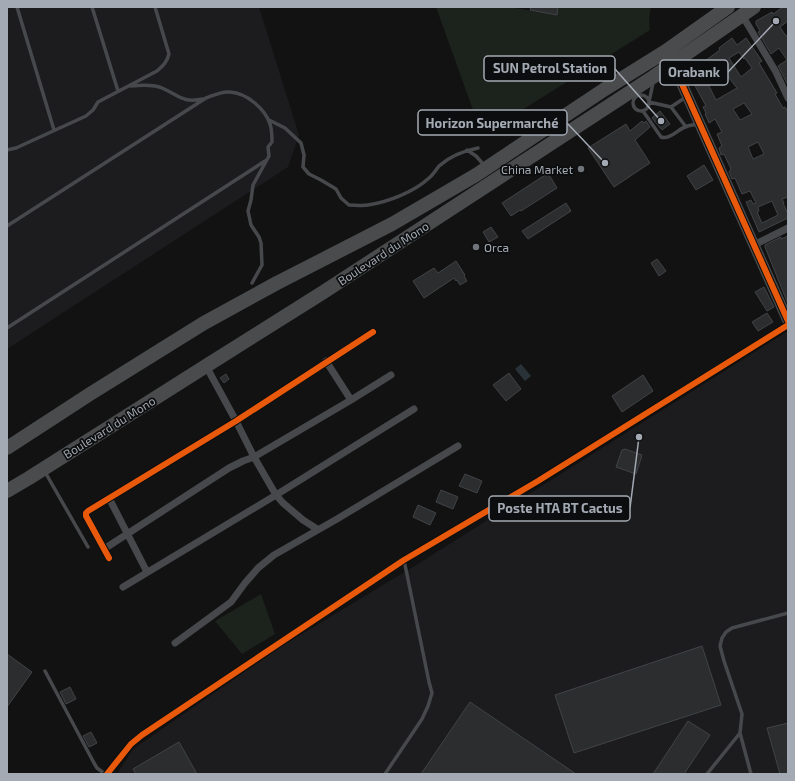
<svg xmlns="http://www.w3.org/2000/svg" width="795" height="781" font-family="'Exo 2',sans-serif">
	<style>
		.built { fill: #1c1c1e }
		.green { fill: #1c221c }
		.water { fill: #293337 }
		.building { fill: #2c2d2e; stroke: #414346; fill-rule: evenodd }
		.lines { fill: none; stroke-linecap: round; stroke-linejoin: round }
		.lane { stroke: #46484b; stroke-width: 3.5 }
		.street { stroke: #46484b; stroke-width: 7 }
		.secondary { stroke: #454749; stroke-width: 11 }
		.highway { stroke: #494b4c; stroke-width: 14 }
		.cycleway-casing { stroke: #0c0d0e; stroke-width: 8 }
		.cycleway { stroke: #e8590c; stroke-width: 6 }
		.poi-dot { fill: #70757b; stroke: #0c0d0e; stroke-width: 1.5 }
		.labels { text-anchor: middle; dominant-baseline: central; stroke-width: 3.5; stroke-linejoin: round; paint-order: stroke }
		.poi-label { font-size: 12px; fill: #a3aab3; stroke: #0c0d0e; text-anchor: end }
		.street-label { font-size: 12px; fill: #a3aab3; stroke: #0c0d0e }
		.leader { fill: none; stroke: #a3aab3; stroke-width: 1.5 }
		.callout-dot { fill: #a3aab3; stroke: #0c0d0e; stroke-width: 1.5 }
		.callout { fill: #0c0d0e; stroke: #a3aab3; stroke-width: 1.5 }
		.callout-label { font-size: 13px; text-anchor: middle; font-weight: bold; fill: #a3aab3 }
	</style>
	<rect width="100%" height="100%" fill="#121212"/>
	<path class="built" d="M7,7H259L299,135L288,167L7,349Z
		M788,331V774H117L133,749L282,646L413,567Z"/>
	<path class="green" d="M436,7H515V8L557,15L558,7H651L649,19L650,30L482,135Z
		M261,594L275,634L242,654L215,621Z"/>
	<path class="water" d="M521,364L531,376L525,381L515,369Z"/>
	<path class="building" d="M531,7H558L557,15L530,10Z
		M783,7H788V21L780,27L786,36L788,35V85L778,66L787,60L779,48L771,54L758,32L760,31L756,24V21L772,12L773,14Z
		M732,38L737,45L746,38L762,61L759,63L777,93L775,94L783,108L785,107L788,112V197L782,199L784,203H783L788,214V218L759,232L746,202L751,200L753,204L756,203L750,191L742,194L735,178L732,179L729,172L731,169L724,154L721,155L719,148L722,146L717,134L722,132L715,119L709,123L705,114L706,113L703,107L706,106L693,82L697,79L691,71L720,50L719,48ZM739,52L744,59L745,58L752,68L741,77L729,58ZM722,69L737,88L716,100L706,80ZM744,103L752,114L740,120L733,109ZM758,142L764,154L753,159L748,147ZM772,201L778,215L762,223L757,212L759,211L758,207Z
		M660,111L670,124L662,130L652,118Z
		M642,121L644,123L646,121L650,127L635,140L650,163L614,187L588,148L626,124L630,131Z
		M704,165L713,180L696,190L687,176Z
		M548,173L557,188L521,211L520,210L511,216L502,203Z
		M566,203L571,211L528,239L522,231Z
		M491,227L498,237L489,242L483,232Z
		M788,236V304L765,247V245L781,237V239Z
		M657,259L666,271L659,276L651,263Z
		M456,261L465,275L464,276L467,281L460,285L457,280L456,281L454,278L424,298L413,281L434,268L438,273Z
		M764,287L774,307L767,311L755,292Z
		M767,313L773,322L758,331L752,322Z
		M509,373L521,389L506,401L493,385Z
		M226,374L229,379L224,383L220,378Z
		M643,375L653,391L622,412L612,396Z
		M625,449L642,455L636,474L616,467L622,450Z
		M465,474L482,481L477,493L459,486Z
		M441,490L458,497L453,509L436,502Z
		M418,505L436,513L430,525L413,517Z
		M702,646L721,705L574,753L555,695Z
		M7,654L32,672L7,707Z
		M70,687L76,699L66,704L60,692Z
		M470,702L576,774H421Z
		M688,721L710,735L684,774H653Z
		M788,723V774H780L767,728Z
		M91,732L97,743L89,747L83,736Z
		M179,742L197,774H136L133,769Z"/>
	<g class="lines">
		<path class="lane" d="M17,7L54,130
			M92,7L118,91
			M653,83L649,102L671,107L686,127
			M131,86C141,85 153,84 162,88C180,96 182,103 203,99
			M633 103a8 8 0 1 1 16 0a8 8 0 1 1-16 0Z
			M671,107L686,97
			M643,111L661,137C670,140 677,130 685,127C689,125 695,125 699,124
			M269,120L285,128L301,143L304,155L303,167L309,174L321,180L336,189L341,198L349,205C355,205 362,206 368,205C388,202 414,192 429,178C433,175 436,170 439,166C450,156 463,151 478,148
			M7,150L16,148L86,116L93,110L98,102L157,71C163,66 167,62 169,54L155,7
			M467,150L476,156L484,165
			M7,226L206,98C214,95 222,91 230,92C247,93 265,109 270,124C272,130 272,136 272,142L268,147L269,156L253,185L251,200L248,211L251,225L259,237L261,243L262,265L252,283
			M7,328L265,161
			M45,472L88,547
			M45,671L94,763L97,768L105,774
			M385,774L422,719L428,706L432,693L429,682L404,560
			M707,774L740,733
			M751,774L740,733L742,714L724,661L720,646L722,638L726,632L732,628L788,613"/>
		<path class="street" d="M742,15L776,72L788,98
			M754,245L788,228
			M326,361L351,400
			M206,366L236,421L254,457L276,495L283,503L303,520L317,529
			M109,498L147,572
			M104,549L229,468L243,461L254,457L351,400L391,375
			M109,558L86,516V513L88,511L236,421L373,332
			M123,587L276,495L414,409
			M175,643L231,602L245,583L258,568L274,555L337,519L458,446
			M107,774L131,744L142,735L404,560L538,481L788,325"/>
		<path class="secondary" d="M673,64L788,321"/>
		<path class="highway" d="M7,448L90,394L159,351L204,323L277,283L392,224L476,175L605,89L666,51L728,7
			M7,491L29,478L206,366L322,293L653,77L754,7"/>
		<defs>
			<path id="cycleway" d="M673,64L788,321
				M109,558L86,516V513L88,511L236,421L373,332
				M107,774L131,744L142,735L404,560L538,481L788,325"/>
		</defs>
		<use href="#cycleway" class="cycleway-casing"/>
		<use href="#cycleway" class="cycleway"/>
	</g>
	<g class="poi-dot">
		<circle cx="581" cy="169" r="4"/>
		<circle cx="476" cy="247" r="4"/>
	</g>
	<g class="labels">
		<g class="poi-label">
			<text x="573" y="169">China Market</text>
			<text x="484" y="247" text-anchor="start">Orca</text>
		</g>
		<g class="street-label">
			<text transform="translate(383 253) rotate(-33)">Boulevard du Mono</text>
			<text transform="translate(109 427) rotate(-32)">Boulevard du Mono</text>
		</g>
	</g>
	<path class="leader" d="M661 121L615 69M776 21L728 72M605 163L567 123M639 437L630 508"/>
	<g class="callout-dot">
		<circle cx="661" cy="121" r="4"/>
		<circle cx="776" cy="21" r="4"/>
		<circle cx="605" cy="163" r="4"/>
		<circle cx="639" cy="437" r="4"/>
	</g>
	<g class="callout">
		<rect x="484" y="56" width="131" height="25" rx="4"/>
		<rect x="660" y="60" width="68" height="25" rx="4"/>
		<rect x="418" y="110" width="149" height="25" rx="4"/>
		<rect x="489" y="496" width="141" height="25" rx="4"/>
	</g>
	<g class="callout-label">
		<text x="550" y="73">SUN Petrol Station</text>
		<text x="694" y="77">Orabank</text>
		<text x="492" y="128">Horizon Supermarché</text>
		<text x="560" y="513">Poste HTA BT Cactus</text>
	</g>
	<rect width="795" height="781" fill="none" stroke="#a3aab3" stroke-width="16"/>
</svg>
